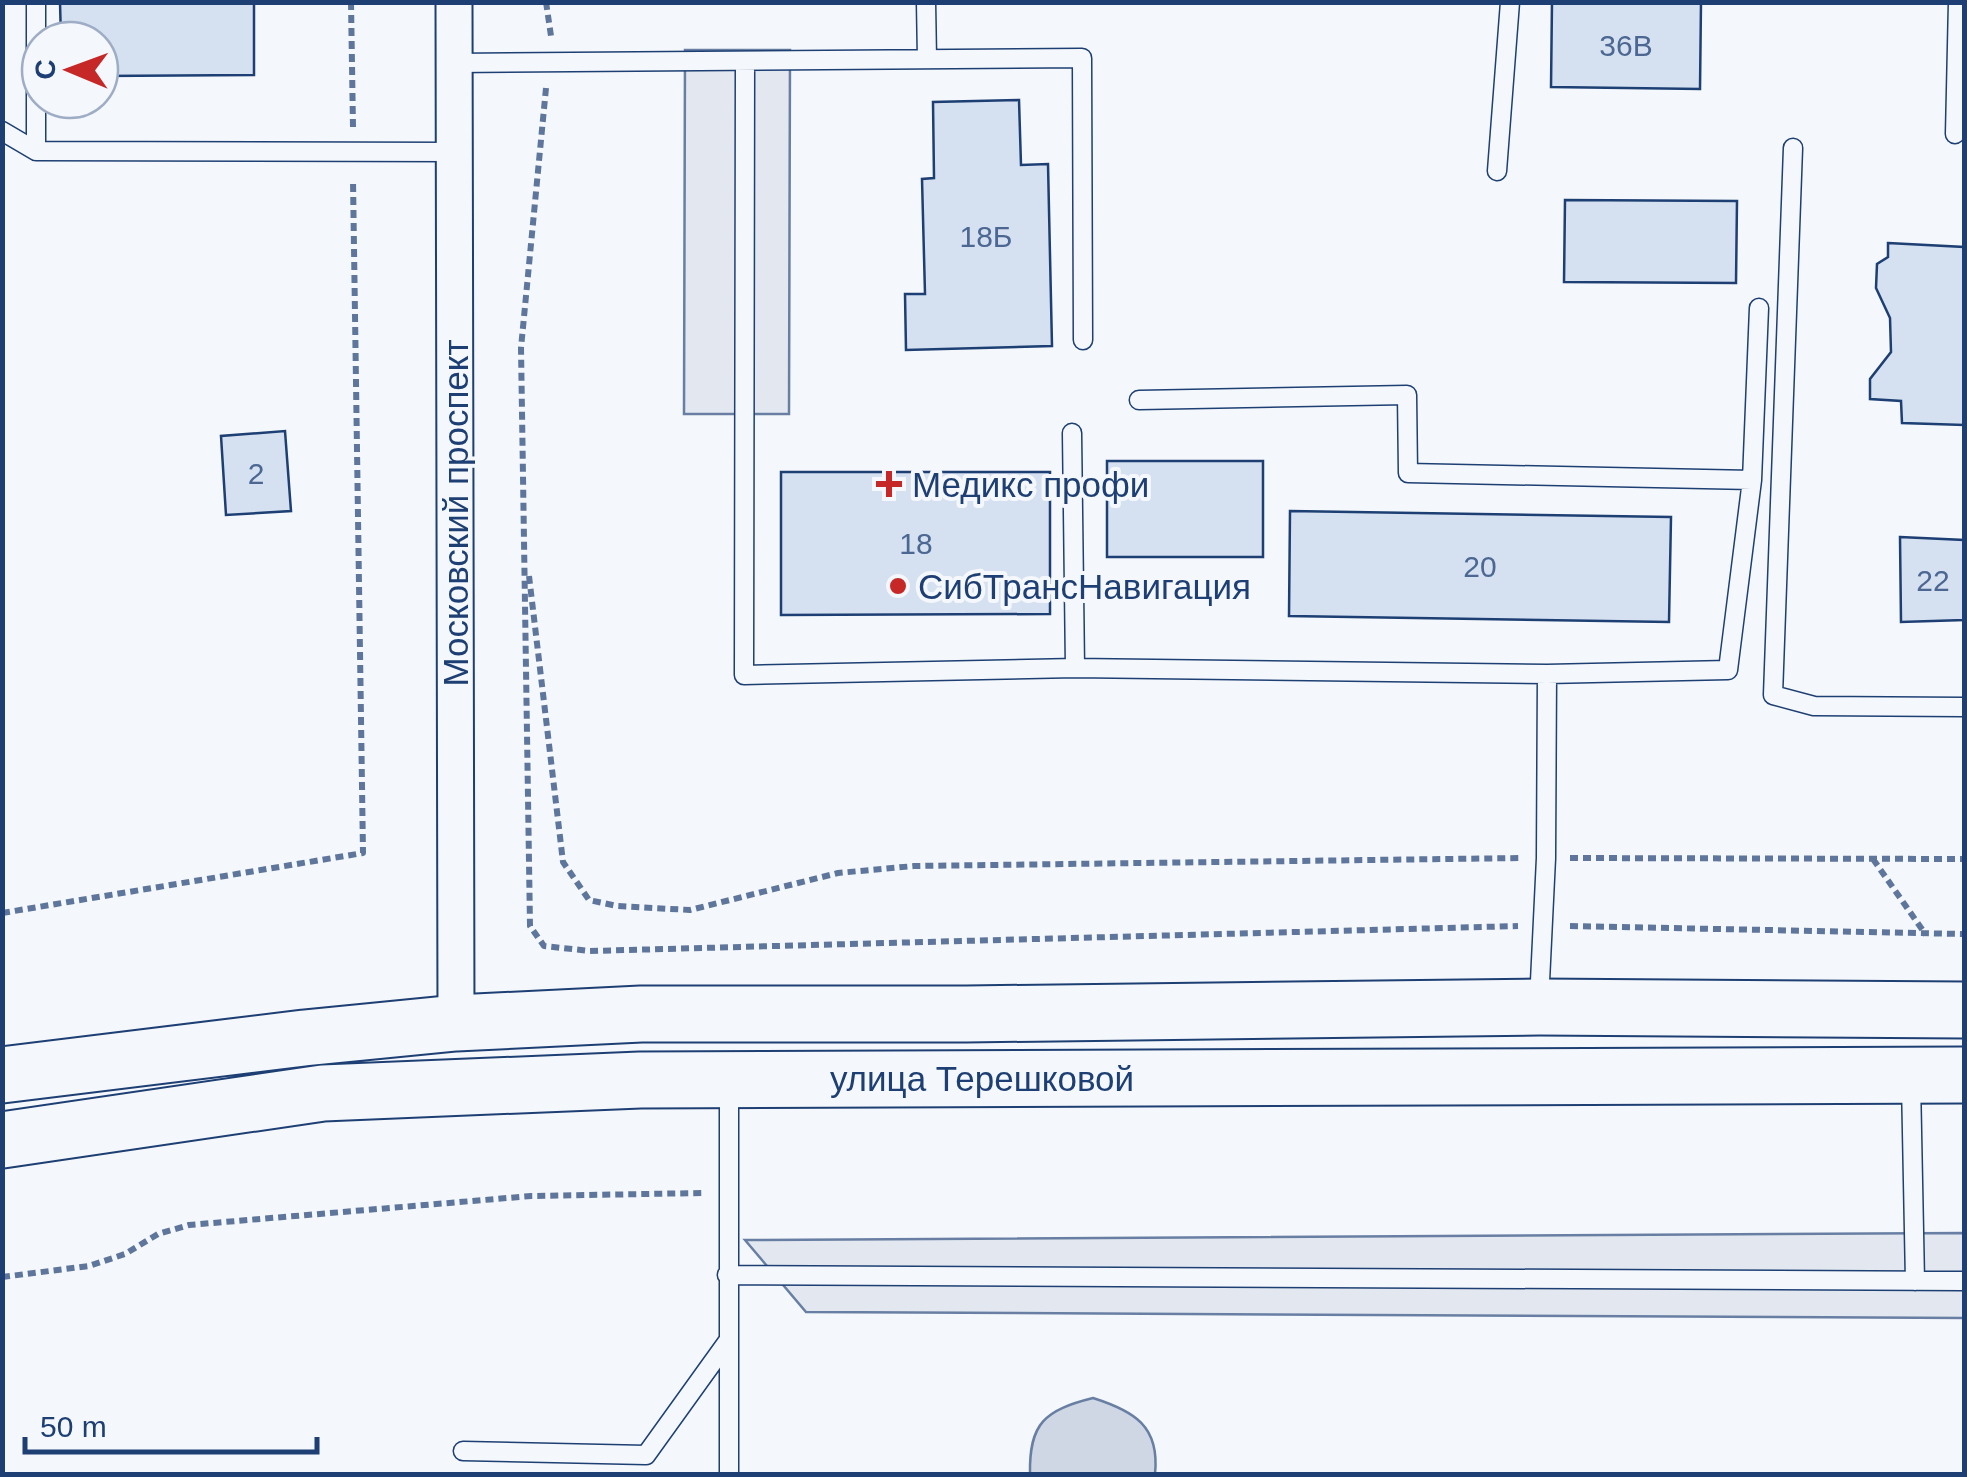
<svg xmlns="http://www.w3.org/2000/svg" width="1967" height="1477" font-family="Helvetica,sans-serif">
	<style>
		.parking { fill: #e3e8f0; stroke: #687fa3; stroke-width: 2.5 }
		.water { fill: #cfd7e4; stroke: #687fa3; stroke-width: 2.5 }
		.building { fill: #d5e0f0; stroke: #1d3f73; stroke-width: 2.5 }
		.lines { fill: none; stroke-linecap: round; stroke-linejoin: round }
		.lane-casing { stroke: #1d3f73; stroke-width: 21 }
		.street-casing { stroke: #1d3f73; stroke-width: 39 }
		.primary-casing { stroke: #1d3f73; stroke-width: 59 }
		.path { stroke: #5e769c; stroke-width: 6; stroke-dasharray: 8 5; stroke-linecap: butt }
		.lane { stroke: #f4f7fb; stroke-width: 18 }
		.street { stroke: #f4f7fb; stroke-width: 35 }
		.primary { stroke: #f4f7fb; stroke-width: 55 }
		.poi-dot { fill: #c62828; stroke: #f4f7fb; stroke-width: 4 }
		.labels { text-anchor: middle; dominant-baseline: central; stroke-width: 8; stroke-linejoin: round; paint-order: stroke }
		.number-label { font-size: 30px; fill: #4b6792 }
		.poi-label { font-size: 35px; fill: #1d3f73; stroke: #f4f7fb; text-anchor: start }
		.street-label { font-size: 35px; fill: #1d3f73; stroke: #f4f7fb }
	</style>
	<rect width="100%" height="100%" fill="#f4f7fb"/>
	<path class="parking" d="M685,50H790L789,414H684Z
		M1964,1233V1318L806,1312L745,1240Z"/>
	<path class="water" d="M1093,1398C1134,1411 1160,1426 1155,1474H1030C1029,1423 1045,1410 1093,1398Z"/>
	<path class="building" d="M60,2H254V75L100,76V40H61Z
		M1552,2H1701L1700,89L1551,87Z
		M1019,100L1021,165L1048,164L1052,346L906,350L905,294H925L922,179L934,178L933,102Z
		M1565,200L1737,201L1736,283L1564,282Z
		M1888,243L1964,247V425L1902,423L1901,401L1870,399V379L1891,352L1890,318L1876,288L1877,264L1888,257Z
		M285,431L291,511L226,515L221,436Z
		M1107,461H1263V557H1107Z
		M781,472H1050V614L781,615Z
		M1290,511L1671,517L1669,622L1289,616Z
		M1900,537L1964,540V620L1901,622Z"/>
	<g class="lines">
		<defs>
			<path id="lane" d="M926,2L927,59
				M745,61L744,675L1075,668
				M454,63L1082,58L1083,340
				M2,131L36,151L454,152
				M1955,134L1958,2
				M1793,148L1773,695L1814,706L1964,707
				M36,151V2
				M1497,171L1510,2
				M1139,400L1407,395L1408,473L1752,480
				M1072,433L1075,668L1547,674L1546,858L1539,1002
				M1547,674L1728,670L1752,480L1759,308
				M1911,1082L1915,1281
				M727,1275L1964,1281
				M463,1451L646,1455L728,1341
				M729,1474V1085"/>
			<path id="street" d="M454,2L456,1023"/>
			<path id="primary" d="M2,1075L304,1038L456,1023L641,1014H966L1539,1007L1964,1010
				M2,1140L323,1093L640,1080L1964,1075"/>
		</defs>
		<use href="#lane" class="lane-casing"/>
		<use href="#street" class="street-casing"/>
		<use href="#primary" class="primary-casing"/>
		<path class="path" d="M351,2L353,127
			M546,2L551,36
			M546,88L521,348L530,926L544,946L590,951L1518,926
			M529,576L563,862L589,900L617,906L690,910L838,873L914,866L1522,858
			M1570,858L1964,859
			M1873,859L1926,935
			M2,913L363,853L353,180
			M1570,926L1964,934
			M2,1277L89,1266L125,1254L158,1234L189,1225L531,1196L702,1193"/>
		<use href="#lane" class="lane"/>
		<use href="#street" class="street"/>
		<use href="#primary" class="primary"/>
	</g>
	<g class="poi-dot">
		<path d="M884 469h10v10h10v10h-10v10h-10v-10h-10v-10h10z"/>
		<circle cx="898" cy="586" r="10"/>
	</g>
	<g class="labels">
		<g class="number-label">
			<text x="1626" y="45">36В</text>
			<text x="986" y="236">18Б</text>
			<text x="256" y="473">2</text>
			<text x="916" y="543">18</text>
			<text x="1480" y="566">20</text>
			<text x="1933" y="580">22</text>
		</g>
		<g class="poi-label">
			<text x="912" y="484">Медикс профи</text>
			<text x="918" y="586">СибТрансНавигация</text>
		</g>
		<g class="street-label">
			<text transform="translate(455 513) rotate(-90)">Московский проспект</text>
			<text x="982" y="1078">улица Терешковой</text>
		</g>
	</g>
	<rect width="1967" height="1477" fill="none" stroke="#1d3f73" stroke-width="10"/>
	<g transform="translate(70 70) rotate(271)"><circle r="48" fill="#f4f7fb" stroke="#9eadc5" stroke-width="2.5"/>
	<path d="M0-8L18 38L0 25L-18 38Z" fill="#c62828"/>
	<text y="-15" font-size="28" font-weight="bold" text-anchor="middle" fill="#1d3f73">С</text>
	</g>
	<path d="M25 1437v15h292v-15" fill="none" stroke="#1d3f73" stroke-width="5"/>
	<text x="40" y="1437" font-size="30" fill="#1d3f73" stroke="#f4f7fb" stroke-width="8" paint-order="stroke">50 m</text>
</svg>
